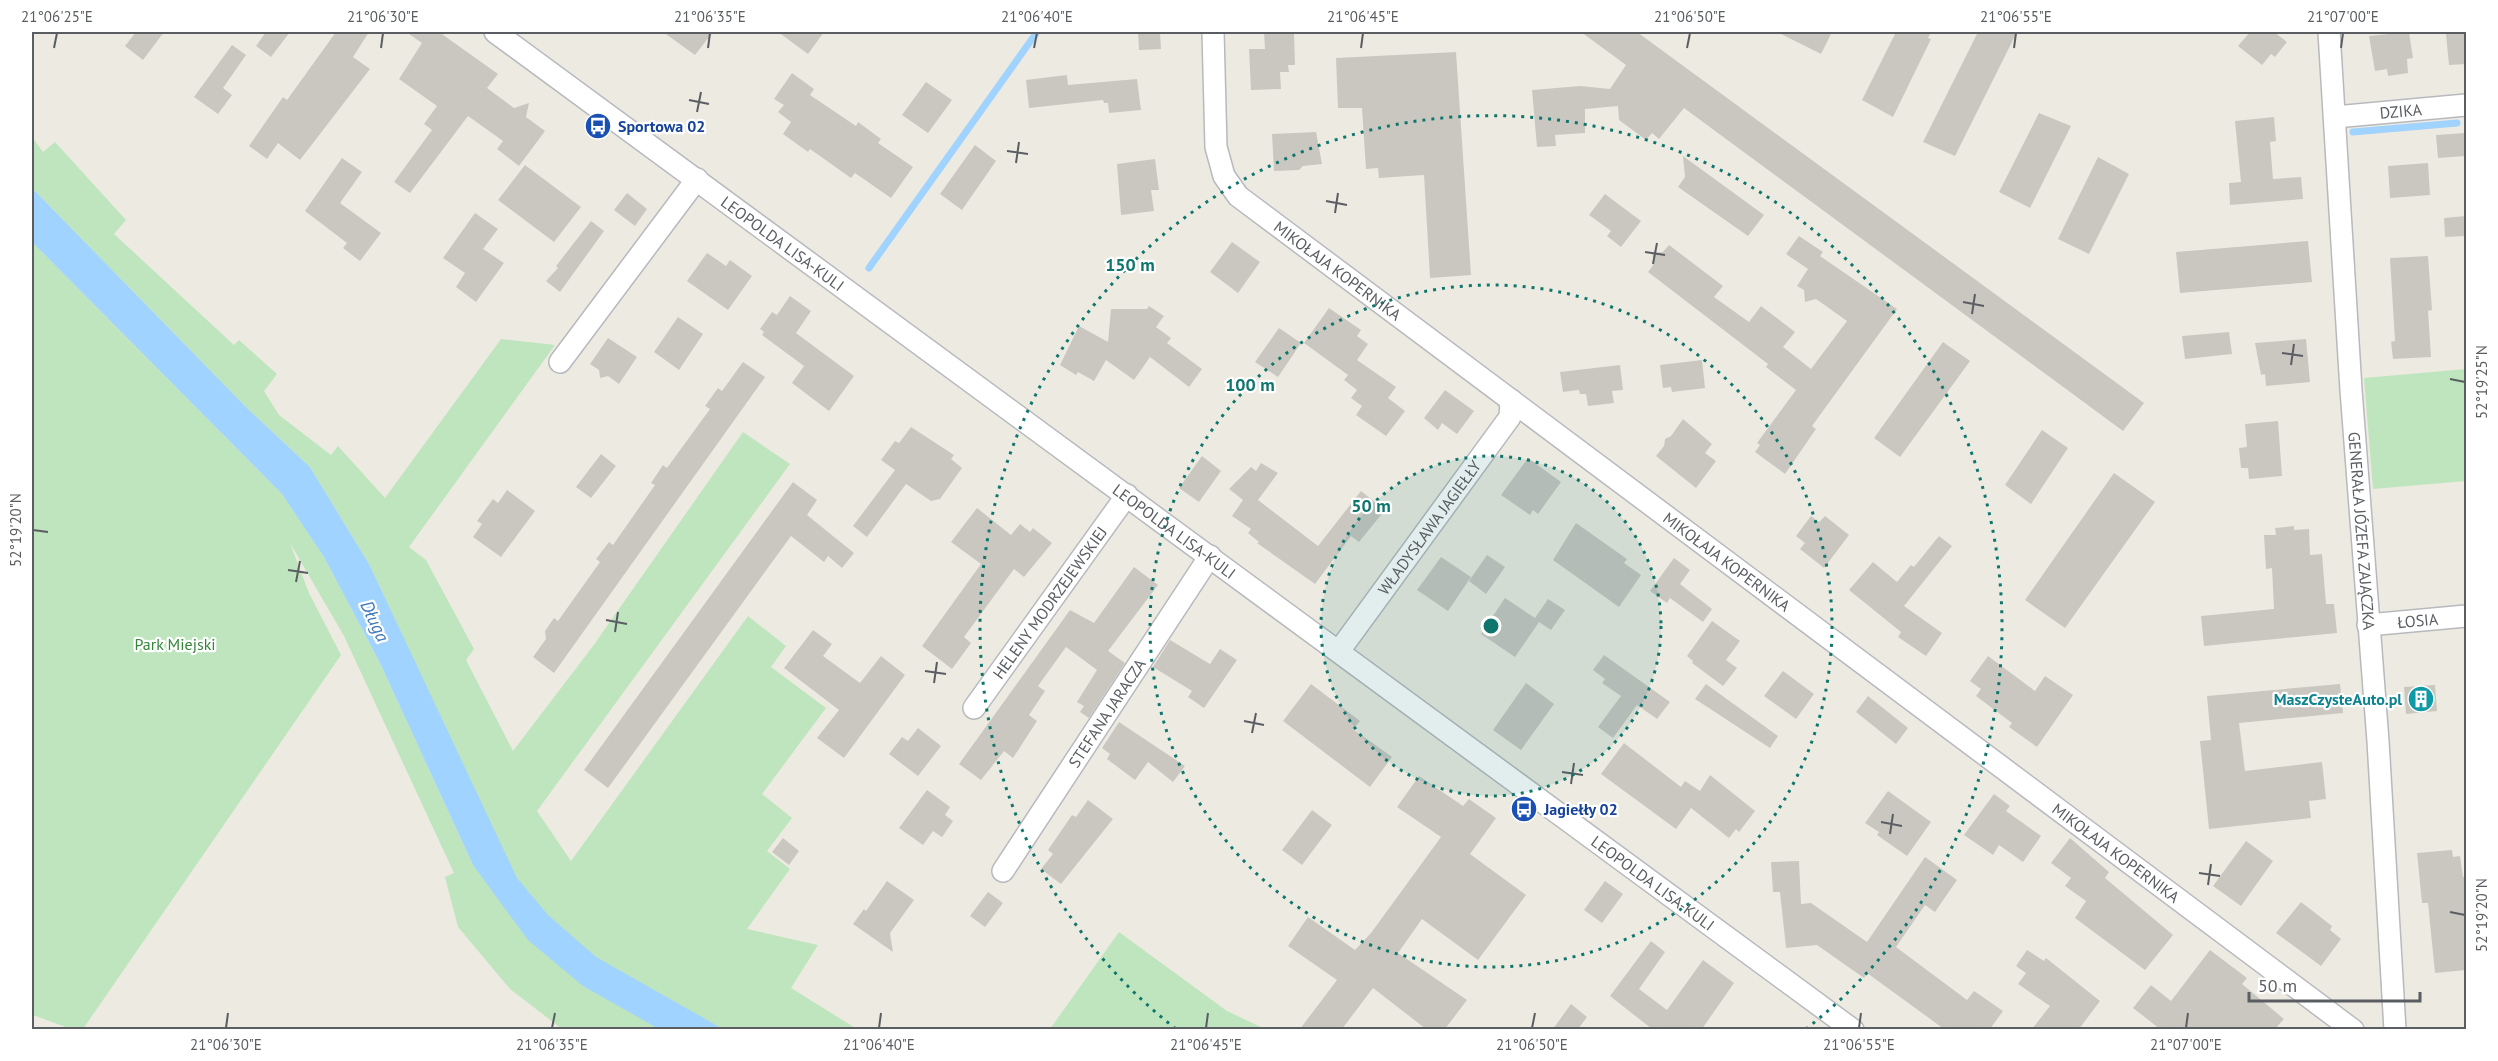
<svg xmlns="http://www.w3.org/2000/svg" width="2498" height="1061" font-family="'PT Sans',sans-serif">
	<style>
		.green { fill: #bee5be }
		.water { fill: #a0d3ff }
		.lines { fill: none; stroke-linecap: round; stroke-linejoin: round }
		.stream { stroke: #a0d3ff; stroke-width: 7 }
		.building { fill: #cac7c1 }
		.minor-casing { stroke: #b7b9be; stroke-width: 24 }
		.minor { stroke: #fff; stroke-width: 21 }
		.ticks { fill: none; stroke: #5a5e63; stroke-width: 2 }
		.ring { fill: none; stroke: #0f766e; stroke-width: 3; stroke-dasharray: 3 6 }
		.labels { text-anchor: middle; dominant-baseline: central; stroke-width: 4.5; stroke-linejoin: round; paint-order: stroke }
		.street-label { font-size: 16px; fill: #5a5e63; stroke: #fff }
		.transit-label { font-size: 16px; font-weight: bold; fill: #164399; stroke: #fff; text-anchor: start }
		.park-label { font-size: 16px; fill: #35863b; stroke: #fff }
		.culture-label { font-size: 16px; font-weight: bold; fill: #0d838f; stroke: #fff; text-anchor: end }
		.water-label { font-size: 18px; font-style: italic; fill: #4079b9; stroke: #fff }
		.centre { fill: #0f766e; stroke: #fff; stroke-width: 3 }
		.ring-label { font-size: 18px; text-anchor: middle; font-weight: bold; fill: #0f766e; stroke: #fff; stroke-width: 4.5; stroke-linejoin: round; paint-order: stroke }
		.neatline { fill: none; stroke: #5a5e63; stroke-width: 2 }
		.ticks-label { font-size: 15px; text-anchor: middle; fill: #5a5e63 }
	</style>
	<rect width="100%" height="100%" fill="#edebe1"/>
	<path class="green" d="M32,137L43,152L55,142L126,220L114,234L234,345L239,340L277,374L264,391L279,415L331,455L338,446L385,498L501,339L555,345L409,547L426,560L474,649L466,660L513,751L593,646L743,432L790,464L537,811L571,861L748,616L786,646L771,667L826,708L762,794L792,818L767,851L790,869L747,929L818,945L791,988L857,1029H562L510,989L458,927L445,877L454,873L344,636L290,543L309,593L341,655L83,1029H71L33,1015L32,1019V242L282,494L324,557L380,663L473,865L503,853L369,564L310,467L248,409L32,188Z
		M2466,369V481L2373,489L2364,378Z
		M1119,932L1227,1011L1265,1029H1050Z"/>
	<path class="water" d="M32,188L248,409L310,467L369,564L517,878L548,915L596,957L723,1029H659L583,986L528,940L473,865L380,663L324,557L282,494L32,242Z"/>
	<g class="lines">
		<path class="stream" d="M2353,132L2457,123
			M869,268L1037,32"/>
	</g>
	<path class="building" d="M136,32H164L143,60L125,46Z
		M266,32H290L271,57L256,46Z
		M336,32H369L353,57L370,69L300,160L278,143L267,159L249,146L283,97L287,100Z
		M406,32H439L498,74L487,88L514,108L529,103L526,117L545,131L519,166L497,149L503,141L468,116L410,193L394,182L432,130L424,124L437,106L399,79L422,43Z
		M663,32H713L695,55Z
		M778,32H824L808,54Z
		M1138,32H1160L1161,49L1139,50Z
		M1264,32H1294L1295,65H1288L1289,72H1280L1281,89L1251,90L1249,49H1265Z
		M1581,32H1637L2144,403L2123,431L1684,108L1659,139L1652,133L1646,140L1619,120L1618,106L1585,109V133L1555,135L1556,146L1537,147L1532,90L1580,86L1610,89L1626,65Z
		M1777,32H1832L1821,54Z
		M1896,32H1931L1928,38L1931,39L1893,117L1862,100Z
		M1978,32H2017L1955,156L1923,142Z
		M2250,32H2274L2287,42L2275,57L2271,54L2262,65L2238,46Z
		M2409,32L2413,58L2407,59L2408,73L2388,76L2387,69L2375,71L2369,36Z
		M2466,32V64L2449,65L2446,34Z
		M232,45L246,55L223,88L232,95L218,114L194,97Z
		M1456,52L1471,275L1430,278L1424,175L1379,178L1378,168L1366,169L1362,108H1338L1336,58Z
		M792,73L814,89L810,95L856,126L858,122L881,139L878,143L913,167L891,198L855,173L851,178L810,149L808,152L783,134L791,122L778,112L784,105L774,99Z
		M1067,75L1068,85L1137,79L1141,110L1109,113L1108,103H1104L1103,100L1029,108L1026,80Z
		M926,82L952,100L928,133L902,115Z
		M2039,113L2071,126L2030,208L1999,192Z
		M2274,117L2276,141L2270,142L2273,179L2301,177L2303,199L2230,205L2229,183L2241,182L2235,121Z
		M1316,132L1322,164L1303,166L1299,170L1274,171L1272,134Z
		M2465,133L2466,156L2438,158L2436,135Z
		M975,145L996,161L962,210L940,194Z
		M1683,156L1764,215L1748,236L1678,187L1685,177Z
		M2098,157L2129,174L2089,254L2058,239Z
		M342,158L362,172L340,203L381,233L360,261L343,248L347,243L305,211Z
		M1155,159L1159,190H1151L1154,211L1121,215L1117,164Z
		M2428,163L2430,195L2390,198L2388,166Z
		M525,165L581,207L554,242L498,200Z
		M627,193L647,209L635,226L614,210Z
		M1605,194L1641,221L1621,247L1607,236L1611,231L1589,215Z
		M475,213L498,229L483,249L504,263L476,302L456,287L465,273L443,258Z
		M2466,216V236L2445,237L2444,218Z
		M591,221L604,231L560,292L546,281L558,268L556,266Z
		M1799,236L1823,252L1820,256L1897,309L1812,426L1816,429L1785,474L1755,452L1760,445L1757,443L1796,390L1766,367L1768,364L1648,272L1654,264L1652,253L1663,252L1669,245L1723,286L1714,297L1749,322L1761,306L1795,332L1783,347L1811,369L1847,321L1816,299L1805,302L1804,290L1797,286L1808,269L1786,254Z
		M2308,241L2312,282L2180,293L2176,252Z
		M1232,242L1260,262L1238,293L1210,272Z
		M707,253L726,266L730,260L752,276L728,310L687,281Z
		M2428,256L2432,310L2428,311L2431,357L2393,359L2391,342L2395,341L2390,258Z
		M790,296L811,311L796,333L854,376L829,411L792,383L804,366L762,335L764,332L760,329L772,312L777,315Z
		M1149,306L1164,316L1156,327L1171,338L1167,343L1202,369L1189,387L1150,357L1134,380L1106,360L1094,381L1078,372L1076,375L1060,365L1079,326L1108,342L1111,309H1147Z
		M1329,308L1361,330L1357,336L1368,344L1357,360L1396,387L1388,398L1405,411L1386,436L1356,415L1362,406L1351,398L1357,390L1344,380L1348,375L1304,343Z
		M678,317L703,334L679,370L654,352Z
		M1279,328L1301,343L1278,377L1255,362Z
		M2229,332L2232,354L2185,359L2182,336Z
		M608,338L637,357L619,384L608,376L600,378L599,370L590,364Z
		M2306,339L2310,382L2266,386L2265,374L2261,375L2255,343Z
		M1943,342L1970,361L1900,457L1874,438Z
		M1702,360L1705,388L1672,392L1671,387L1663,388L1660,365Z
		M743,362L765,377L554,673L533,657L546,639L545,631L554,618L558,621L600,562L596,559L609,542L613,545L655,485L651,483L663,465L667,468L710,409L705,406L718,388L722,391Z
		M1620,365L1623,390L1612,391L1614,403L1588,406L1586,394H1580L1579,390L1563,392L1560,372Z
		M1445,390L1474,411L1457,434L1442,423L1438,430L1424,418Z
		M1683,419L1712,444L1705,453L1716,461L1696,488L1656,456L1664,446L1665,439L1671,436Z
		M2278,421L2282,476L2249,479L2248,468H2241L2239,448L2247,447L2245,424Z
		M911,427L954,455L951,459L962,468L940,499L931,501L906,484L867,537L853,526L895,470L881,460L895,441L899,443Z
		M2042,430L2068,448L2031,504L2005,485Z
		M601,454L616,466L591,498L576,487Z
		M1202,456L1221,471L1199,502L1179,488Z
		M1528,458L1561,482L1538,514L1533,510L1530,515L1501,495Z
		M1261,463L1278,473L1258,500L1318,546L1361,491L1385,510L1359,542L1351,536L1315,584L1257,543L1259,542L1248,533L1251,529L1232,516L1243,500L1229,489L1251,467L1256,471Z
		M2114,473L2155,502L2065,628L2025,600Z
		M793,482L817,500L807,515L854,553L842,568L828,556L824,562L791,536L608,788L584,770Z
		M507,490L535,511L501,557L473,537L482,524L477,521L493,499L498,503Z
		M977,508L1011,535L1020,524L1030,532L1033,528L1052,543L1024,577L1014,569L964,637L971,643L952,669L922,646L981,564L951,542Z
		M1811,516L1819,522L1825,516L1849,535L1824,568L1800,549L1805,543L1796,536Z
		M1576,523L1627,559L1624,563L1641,575L1619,607L1553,560Z
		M2294,526V530L2309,529L2310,555L2322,554L2326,604H2334L2337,633L2204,646L2201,616L2274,609L2272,568L2266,569L2264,535H2276L2275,528Z
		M1939,536L1952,546L1904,606L1942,633L1926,656L1898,637L1901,632L1849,590L1873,562L1897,582L1911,565L1914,567Z
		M1487,555L1505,567L1486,594L1469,581Z
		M1441,557L1471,577L1448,611L1417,590Z
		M1674,558L1690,570L1680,584L1712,609L1703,622L1670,598L1667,603L1650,591Z
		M1134,567L1158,585L1108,651L1125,663L1089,718L1080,712L1084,706L1077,702L1097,670L1066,647L1038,686L1045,691L1029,715L1037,721L1013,758L1004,751L981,780L959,764L1070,610L1094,623Z
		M1505,598L1535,618L1548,599L1565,610L1551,630L1539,622L1515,657L1481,634Z
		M1712,621L1740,641L1726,660L1737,668L1723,686L1692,663L1693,661L1687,656Z
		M813,630L832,644L823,656L860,683L881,656L905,675L844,758L817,738L839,710L784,668Z
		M1170,640L1210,664L1220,649L1237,660L1204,708L1188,697L1192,691L1153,667Z
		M1604,655L1670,702L1657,719L1637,705L1613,738L1598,727L1621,696L1602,683L1605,679L1593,670Z
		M1988,656L2035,691L2045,676L2073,695L2037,747L2009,727L2012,723L1976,696L1981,689L1970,681Z
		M1783,671L1814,694L1796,719L1764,696Z
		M1526,683L1554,704L1521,750L1493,730Z
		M1311,684L1360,721L1353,729L1392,757L1370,787L1283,721Z
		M1706,684L1778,736L1770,748L1695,699Z
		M2340,684L2343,713L2239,723L2245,771L2322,762L2326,799L2309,801L2311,818L2209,829L2200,741L2211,740L2207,696Z
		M2435,685L2437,711L2406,714L2404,687Z
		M1868,696L1908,728L1896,744L1856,712Z
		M1119,722L1185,766L1173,782L1148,762L1135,780L1107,759L1110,754L1102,748Z
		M918,728L941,746L918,776L889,754L902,737L908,741Z
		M1624,743L1681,787L1685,781L1700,791L1710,775L1755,811L1739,832L1736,829L1729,838L1691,808L1676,829L1601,774Z
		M1419,776L1463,806L1469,799L1496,818L1470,854L1526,895L1478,960L1422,919L1398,953L1467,1000L1445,1029H1426L1373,988L1342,1029H1300L1337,980L1288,946L1308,917L1355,950L1371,933L1441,837L1397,807Z
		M927,790L950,807L945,815L953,821L942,837L933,831L923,845L899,828Z
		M1888,791L1931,822L1907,856L1877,835L1879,832L1865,823Z
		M1994,794L2010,806L2006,811L2041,836L2023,862L1999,845L1993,855L1964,835Z
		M1088,800L1113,819L1061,884L1041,869L1053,854L1048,850L1072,815L1076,817Z
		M1312,810L1332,825L1302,865L1282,850Z
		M783,838L799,851L789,865L772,852Z
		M2070,838L2109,872L2105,878L2173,935L2145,970L2075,918L2086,901L2065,886L2071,878L2051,863Z
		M2246,841L2273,861L2241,906L2213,886Z
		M2452,850L2453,857L2460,856L2463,877L2466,876V970L2435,973L2428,903H2422L2417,853Z
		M1925,857L1957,880L1935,912L1925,905L1896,947L1967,1000L1974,991L2003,1011L1990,1029H1944L1867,973L1864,978L1817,945L1786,948L1780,892H1773L1771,862L1799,861L1801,904L1811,903L1867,942Z
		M887,881L914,900L890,933L893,952L853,924L864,909L866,911Z
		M1605,881L1623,894L1602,923L1584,910Z
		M988,892L1003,903L985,927L970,916Z
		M2301,902L2332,926L2330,930L2341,939L2321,966L2276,933Z
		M1651,941L1665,952L1639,989L1667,1010L1703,960L1734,983L1702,1029H1652L1610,996Z
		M2027,950L2044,961L2046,958L2100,1001L2079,1029H2032L2050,1006L2018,984L2026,973L2016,966Z
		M2210,950L2247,978L2242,984L2284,1019L2275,1029H2160L2133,1008L2151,985L2171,1001Z
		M1571,1004L1587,1017L1578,1029H1553Z"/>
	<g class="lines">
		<defs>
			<g id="minor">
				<path id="s1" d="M495,32L1853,1030"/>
				<path id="s2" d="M1213,32L1216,147L1224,176L1238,196L2353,1030"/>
				<path id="s3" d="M2329,32L2351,390L2378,741L2395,1030"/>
				<path id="s4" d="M2335,117L2466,105"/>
				<path d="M560,362L697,179"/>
				<path id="s5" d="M2368,625L2466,616"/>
				<path id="s6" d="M1339,651L1510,417L1511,400"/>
				<path id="s7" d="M974,708L1127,495"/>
				<path id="s8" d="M1003,871L1210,556"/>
			</g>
		</defs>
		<use href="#minor" class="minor-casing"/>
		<use href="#minor" class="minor"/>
	</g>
	<path class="ticks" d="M54,48L57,33M381,48L383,33M708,48L710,33M1034,48L1037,33M1361,48L1363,33M1687,48L1690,33M2014,48L2016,33M2341,48L2343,33M689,100L709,104M697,112L701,92M1007,151L1028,154M1016,163L1019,142M1326,201L1347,205M1335,213L1338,193M1645,252L1665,255M1653,264L1657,243M1963,302L1984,306M1972,314L1975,294M2282,353L2303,356M2291,365L2294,344M2450,379L2465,382M33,530L48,532M288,570L308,573M296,582L300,561M606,620L627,624M615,632L618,612M925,671L946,674M934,683L937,662M1244,721L1264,725M1252,733L1256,713M1562,772L1583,775M1571,784L1574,763M1881,822L1902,826M1890,834L1893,814M2199,873L2220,876M2208,885L2211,864M2450,912L2465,915M226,1028L228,1013M552,1028L555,1013M879,1028L881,1013M1206,1028L1208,1013M1532,1028L1535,1013M1859,1028L1861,1013M2186,1028L2188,1013"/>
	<circle cx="1491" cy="626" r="170" fill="#0f766e" fill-opacity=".12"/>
	<g class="ring">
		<circle cx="1491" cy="626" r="170"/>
		<circle cx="1491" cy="626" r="341"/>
		<path d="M1176 1029A511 511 0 1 1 1806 1029"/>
	</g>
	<defs>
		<symbol id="bus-disc" viewBox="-11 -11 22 22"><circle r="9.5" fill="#1a4fb4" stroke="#fff"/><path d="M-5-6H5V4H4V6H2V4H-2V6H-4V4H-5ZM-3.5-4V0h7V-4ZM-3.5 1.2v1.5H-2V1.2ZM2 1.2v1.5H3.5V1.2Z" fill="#fff"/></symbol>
		<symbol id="building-disc" viewBox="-11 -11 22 22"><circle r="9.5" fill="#0f9aa8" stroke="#fff"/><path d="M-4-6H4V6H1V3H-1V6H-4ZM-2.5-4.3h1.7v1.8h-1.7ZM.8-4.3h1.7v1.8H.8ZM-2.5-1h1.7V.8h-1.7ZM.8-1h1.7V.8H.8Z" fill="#fff"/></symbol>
	</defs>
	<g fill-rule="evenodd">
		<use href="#bus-disc" x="583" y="111" width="30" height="30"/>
		<use href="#building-disc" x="2406" y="684" width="30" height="30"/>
		<use href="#bus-disc" x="1509" y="794" width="30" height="30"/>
	</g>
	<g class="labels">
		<g class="street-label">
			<text stroke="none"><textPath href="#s4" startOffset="66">DZIKA</textPath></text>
			<text stroke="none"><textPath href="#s1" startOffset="357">LEOPOLDA LISA-KULI</textPath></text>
			<text stroke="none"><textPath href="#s2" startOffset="294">MIKOŁAJA KOPERNIKA</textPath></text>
			<text stroke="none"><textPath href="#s6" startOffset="153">WŁADYSŁAWA JAGIEŁŁY</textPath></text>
			<text stroke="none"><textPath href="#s1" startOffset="843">LEOPOLDA LISA-KULI</textPath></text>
			<text stroke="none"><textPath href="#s3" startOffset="500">GENERAŁA JÓZEFA ZAJĄCZKA</textPath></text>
			<text stroke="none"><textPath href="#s2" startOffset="780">MIKOŁAJA KOPERNIKA</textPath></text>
			<text stroke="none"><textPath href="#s7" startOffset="130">HELENY MODRZEJEWSKIEJ</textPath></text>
			<text stroke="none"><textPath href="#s5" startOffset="50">ŁOSIA</textPath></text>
			<text stroke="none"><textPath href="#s8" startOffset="189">STEFANA JARACZA</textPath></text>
			<text stroke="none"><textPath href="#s2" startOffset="1266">MIKOŁAJA KOPERNIKA</textPath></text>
			<text stroke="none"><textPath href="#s1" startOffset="1437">LEOPOLDA LISA-KULI</textPath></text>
		</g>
		<g class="transit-label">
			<text x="618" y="126">Sportowa 02</text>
			<text x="1544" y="809">Jagiełły 02</text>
		</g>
		<g class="park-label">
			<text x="175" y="644">Park Miejski</text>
		</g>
		<g class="culture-label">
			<text x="2402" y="699">MaszCzysteAuto.pl</text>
		</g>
		<g class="water-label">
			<text transform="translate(375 621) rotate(65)">Długa</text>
		</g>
	</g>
	<circle cx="1491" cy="626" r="9" class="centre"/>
	<g class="ring-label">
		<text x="1130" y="271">150 m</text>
		<text x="1250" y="391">100 m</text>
		<text x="1371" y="512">50 m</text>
	</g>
	<rect width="2498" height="1061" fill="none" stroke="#ffffff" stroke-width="66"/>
	<path d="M2249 992v9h171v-9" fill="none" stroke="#5a5e63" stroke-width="3"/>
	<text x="2258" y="992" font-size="18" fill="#5a5e63" stroke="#ffffff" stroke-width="4.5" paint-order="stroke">50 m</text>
	<rect x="33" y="33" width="2432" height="995" class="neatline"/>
	<g class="ticks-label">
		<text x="57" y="22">21°06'25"E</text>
		<text x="383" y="22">21°06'30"E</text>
		<text x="710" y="22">21°06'35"E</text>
		<text x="1037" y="22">21°06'40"E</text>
		<text x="1363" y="22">21°06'45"E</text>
		<text x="1690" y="22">21°06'50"E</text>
		<text x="2016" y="22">21°06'55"E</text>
		<text x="2343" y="22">21°07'00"E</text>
		<text transform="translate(2482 382) rotate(-90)" y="5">52°19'25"N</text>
		<text transform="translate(16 530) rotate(-90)" y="5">52°19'20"N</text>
		<text transform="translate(2482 915) rotate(-90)" y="5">52°19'20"N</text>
		<text x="226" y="1050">21°06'30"E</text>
		<text x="552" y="1050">21°06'35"E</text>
		<text x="879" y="1050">21°06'40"E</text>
		<text x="1206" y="1050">21°06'45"E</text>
		<text x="1532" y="1050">21°06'50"E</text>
		<text x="1859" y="1050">21°06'55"E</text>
		<text x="2186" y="1050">21°07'00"E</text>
	</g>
</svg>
